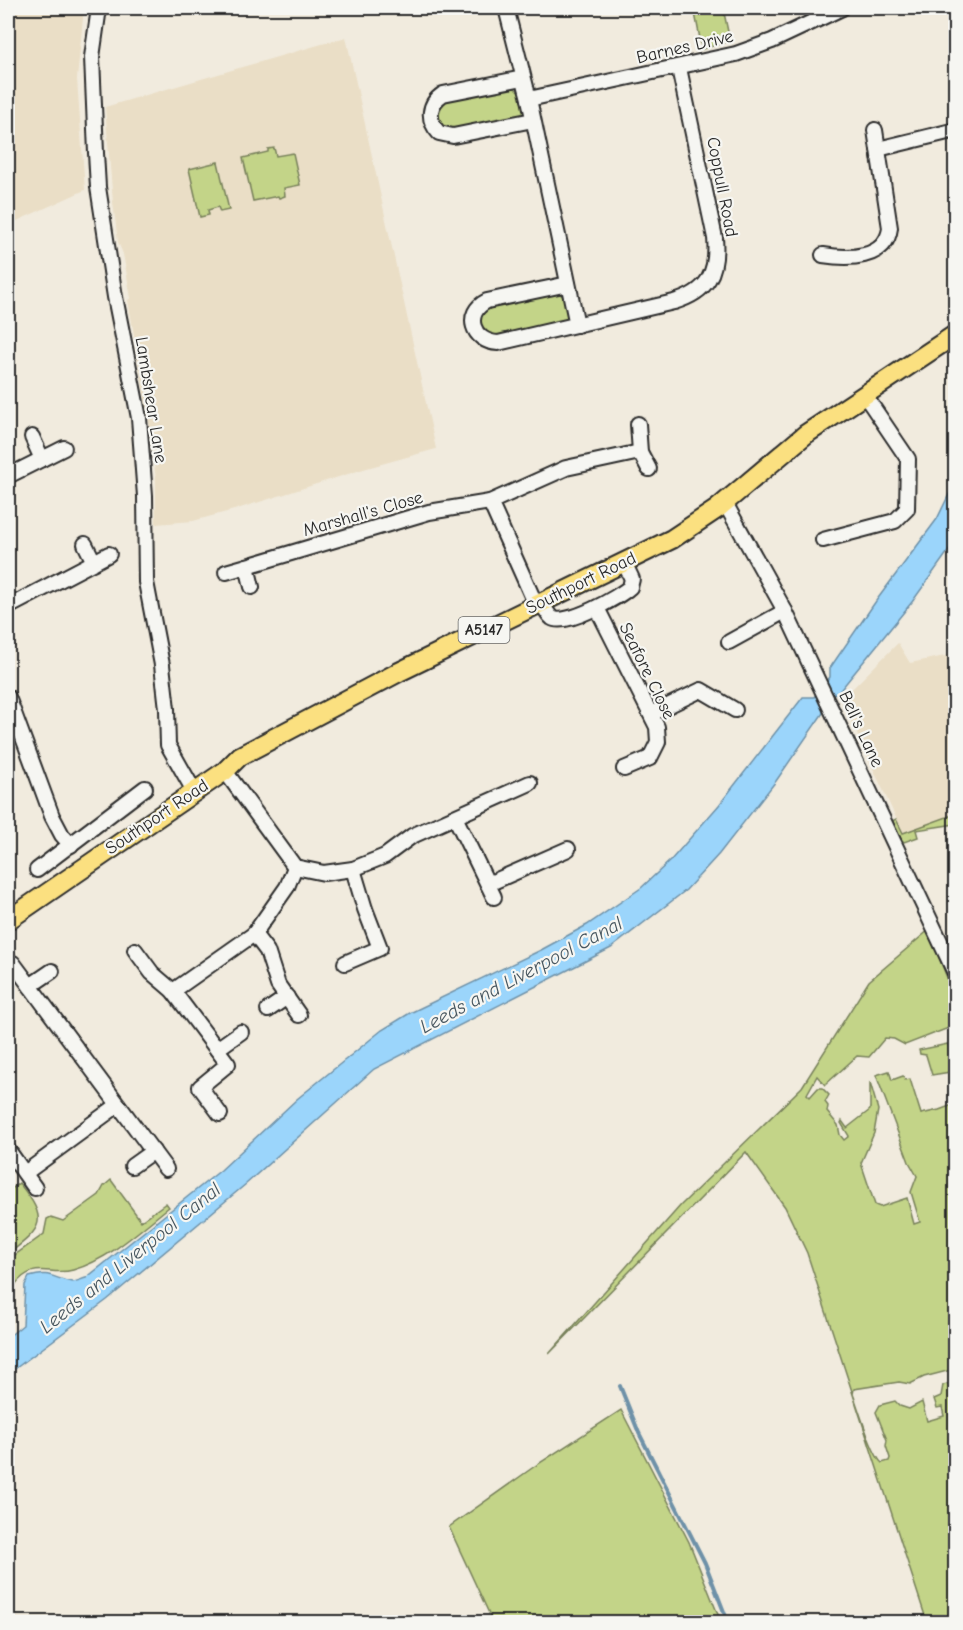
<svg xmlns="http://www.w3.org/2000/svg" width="963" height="1630" viewBox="0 0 963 1630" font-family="'Comic Neue',sans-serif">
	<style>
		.built { fill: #eadec6 }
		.green { fill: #c3d488; stroke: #77805a; stroke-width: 1.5 }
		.water { fill: #9bd5fb; stroke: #6e91a8; stroke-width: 1.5 }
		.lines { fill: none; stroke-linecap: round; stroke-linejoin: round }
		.stream { stroke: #6e91a8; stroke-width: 4 }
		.minor-casing { stroke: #2b2b2b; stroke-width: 18 }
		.major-casing { stroke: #2b2b2b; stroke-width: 22 }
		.minor { stroke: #f6f6f2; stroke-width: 14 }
		.major { stroke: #fbe080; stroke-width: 18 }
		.labels { text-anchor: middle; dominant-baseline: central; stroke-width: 4.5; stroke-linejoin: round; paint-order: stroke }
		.shield { fill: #f6f6f2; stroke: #686867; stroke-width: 1.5 }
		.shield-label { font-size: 16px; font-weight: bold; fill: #2b2b2b }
		.street-label { font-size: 18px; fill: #2b2b2b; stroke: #f6f6f2 }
		.water-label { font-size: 20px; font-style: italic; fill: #47565f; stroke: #f6f6f2 }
	</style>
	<rect width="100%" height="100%" fill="#f1ebde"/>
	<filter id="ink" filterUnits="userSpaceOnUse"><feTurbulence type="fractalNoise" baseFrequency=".0167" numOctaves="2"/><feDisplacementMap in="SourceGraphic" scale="12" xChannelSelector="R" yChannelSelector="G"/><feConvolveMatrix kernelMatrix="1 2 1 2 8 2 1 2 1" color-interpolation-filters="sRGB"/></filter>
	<g filter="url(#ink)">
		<g class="built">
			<polygon points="8,8 84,8 77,79 85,190 8,225"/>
			<polygon points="346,37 436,449 367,468 234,510 193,521 156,524 156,481 151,433 128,300 131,298 123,254 118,242 113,202 105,107"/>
			<polygon points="898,643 910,663 955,654 955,814 903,833 844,706 848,693"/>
		</g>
		<g class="green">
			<polygon points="694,8 723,8 730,41 702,49"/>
			<polygon points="513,87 520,92 524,112 522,116 451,132 439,126 436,110 446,101"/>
			<polygon points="274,148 276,156 293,153 300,185 284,188 285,196 279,198 278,196 253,201 243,158 268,152 268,149"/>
			<polygon points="218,162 229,210 220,212 218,207 208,210 209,215 200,217 189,169"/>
			<path d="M 559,293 C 567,298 570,315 564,322 L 499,337 C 487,335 479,330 481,317 L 488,308 Z"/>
			<polygon points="955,814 955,824 916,830 918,837 904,842 897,835 892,821 896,819 903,833"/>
			<path d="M 930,929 L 938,955 L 955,998 L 955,1045 L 951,1027 L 905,1045 L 894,1039 L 885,1038 L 869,1057 L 857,1056 L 825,1085 L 817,1076 L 807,1094 L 810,1097 L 818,1088 L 822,1088 L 829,1095 L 825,1102 L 828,1106 L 827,1112 L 838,1125 L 840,1135 L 844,1140 L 849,1136 L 841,1123 L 842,1121 L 847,1128 L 870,1110 L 870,1082 L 878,1110 L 874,1133 L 861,1163 L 875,1205 L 880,1207 L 907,1198 L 914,1224 L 920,1222 L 911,1192 L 917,1176 L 909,1162 L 876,1075 L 889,1071 L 892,1080 L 903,1076 L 905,1080 L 910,1079 L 921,1114 L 939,1110 L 955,1104 L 955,1369 L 924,1377 L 910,1384 L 899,1382 L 854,1389 L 853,1394 C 859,1409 872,1455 882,1463 L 889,1461 L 890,1458 L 886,1446 L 887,1440 L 876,1412 L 880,1405 L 895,1401 L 900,1406 L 909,1409 L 922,1402 L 927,1421 L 944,1416 L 942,1407 L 937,1408 L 934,1399 L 941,1396 L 943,1385 L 955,1382 L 955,1622 L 927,1622 L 807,1253 L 785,1207 L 746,1152 L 549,1354 L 681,1205 L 802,1087 L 869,981 Z"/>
			<polygon points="948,1044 951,1058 950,1072 932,1075 926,1055 920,1054 919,1050"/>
			<path d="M 111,1180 L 141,1221 L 166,1203 L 169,1207 C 140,1230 110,1259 73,1270 C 50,1277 34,1259 14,1286 L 8,1286 L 8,1260 L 44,1234 L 47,1219 L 51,1217 L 63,1221 L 99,1195 L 104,1186 Z"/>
			<path d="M 19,1183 C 49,1220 43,1228 8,1254 L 8,1192 Z"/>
			<polygon points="621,1410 689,1542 721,1622 493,1622 449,1527 535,1466"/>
		</g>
		<path class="water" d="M 955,482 L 955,542 L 912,602 L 838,693 L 829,694 L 824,700 L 823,713 L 776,781 L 719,854 L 686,890 L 611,948 L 374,1069 L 246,1184 L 107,1300 L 8,1374 L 8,1337 L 23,1325 L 25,1285 L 29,1277 C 51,1270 53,1279 72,1282 C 76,1282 82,1279 86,1278 L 221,1170 L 297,1099 L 382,1030 L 410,1013 L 541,950 L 587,925 L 641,888 L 671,860 L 719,805 L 803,697 L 814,697 L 830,677 L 830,668 L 876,601 L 937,519 Z"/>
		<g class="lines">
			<polyline class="stream" points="620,1386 639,1433 705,1563 728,1622"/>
			<g class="minor-casing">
				<g id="minor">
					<polyline points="99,8 92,57 96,153 98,187 115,297 139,418 145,496 146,582 162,665 167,709 168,745 194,791"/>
					<polyline points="506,8 529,99 577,325"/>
					<path d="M 523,78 L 443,94 C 428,104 427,120 439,133 L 453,136 L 533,120"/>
					<polyline points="529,99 736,54 772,41 842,8"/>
					<polyline points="878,149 956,130"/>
					<path d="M 823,255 C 847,259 886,260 890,228 L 875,130"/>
					<path d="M 568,284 L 487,301 C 463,313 472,342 498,343 L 674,302 C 708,292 718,273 715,238 L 679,68"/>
					<polyline points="638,424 640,452 649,469"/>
					<polyline points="32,437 42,459 64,448"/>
					<polyline points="8,476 42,459"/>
					<polyline points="490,502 536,605"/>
					<polyline points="725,503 785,611 956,975"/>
					<polyline points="823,540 895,521 907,509 908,459 864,394"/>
					<polyline points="85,544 94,562 109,554"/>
					<polyline points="247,566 429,512 490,502 566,468 640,452"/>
					<polyline points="226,572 247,566 252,587"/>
					<path d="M 541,602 C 544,607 548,615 552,618 C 566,627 619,597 630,587 L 632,579 L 624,562"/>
					<polyline points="8,607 94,562"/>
					<polyline points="597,608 657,727 658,742 650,758 624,769"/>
					<polyline points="729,642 785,611"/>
					<polyline points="8,697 52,816 62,835 71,845"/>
					<polyline points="651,714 701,690 735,710"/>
					<polyline points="225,771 295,867 324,873 353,869 385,856 412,836 530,783"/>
					<polyline points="455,817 494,897"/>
					<polyline points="37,870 145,788"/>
					<polyline points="488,884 568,849"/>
					<polyline points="254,934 267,951 278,985 299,1015"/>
					<polyline points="135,950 152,973 173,991 228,1064 200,1087 220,1114"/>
					<polyline points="13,963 166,1169"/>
					<polyline points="345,963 380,948 365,909 353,869"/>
					<polyline points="30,986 52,971"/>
					<polyline points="173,991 254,934 287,887 295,867"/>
					<polyline points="268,1010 287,997"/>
					<polyline points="217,1049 241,1032"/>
					<polyline points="8,1150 35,1188"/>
					<polyline points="132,1166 153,1151"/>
					<polyline points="25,1173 118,1105"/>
				</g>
			</g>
			<g class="major-casing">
				<polyline id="major" points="8,920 225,771 240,756 399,672 672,539 717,509 806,434 956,334"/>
			</g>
			<use href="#minor" class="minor"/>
			<use href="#major" class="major"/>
		</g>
	</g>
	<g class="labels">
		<rect class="shield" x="458.5" y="617" width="51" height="26" rx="4.5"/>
		<g class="shield-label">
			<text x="484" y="630">A5147</text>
		</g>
		<g class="street-label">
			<text transform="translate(685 47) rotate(-13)">Barnes Drive</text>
			<text transform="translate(722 187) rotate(79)">Coppull Road</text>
			<text transform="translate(151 400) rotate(81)">Lambshear Lane</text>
			<text transform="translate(363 514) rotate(-16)">Marshall's Close</text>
			<text transform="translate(581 583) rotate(-26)">Southport Road</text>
			<text transform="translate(647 671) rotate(64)">Seafore Close</text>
			<text transform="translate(861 729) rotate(65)">Bell's Lane</text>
			<text transform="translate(157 817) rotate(-34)">Southport Road</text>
		</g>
		<g class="water-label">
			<text transform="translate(521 975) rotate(-28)">Leeds and Liverpool Canal</text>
			<text transform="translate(130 1258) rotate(-39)">Leeds and Liverpool Canal</text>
		</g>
	</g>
	<rect width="963" height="1630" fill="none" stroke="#f6f6f2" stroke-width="30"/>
	<rect x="15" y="15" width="933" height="1600" fill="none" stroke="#2b2b2b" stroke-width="2" filter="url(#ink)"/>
</svg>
